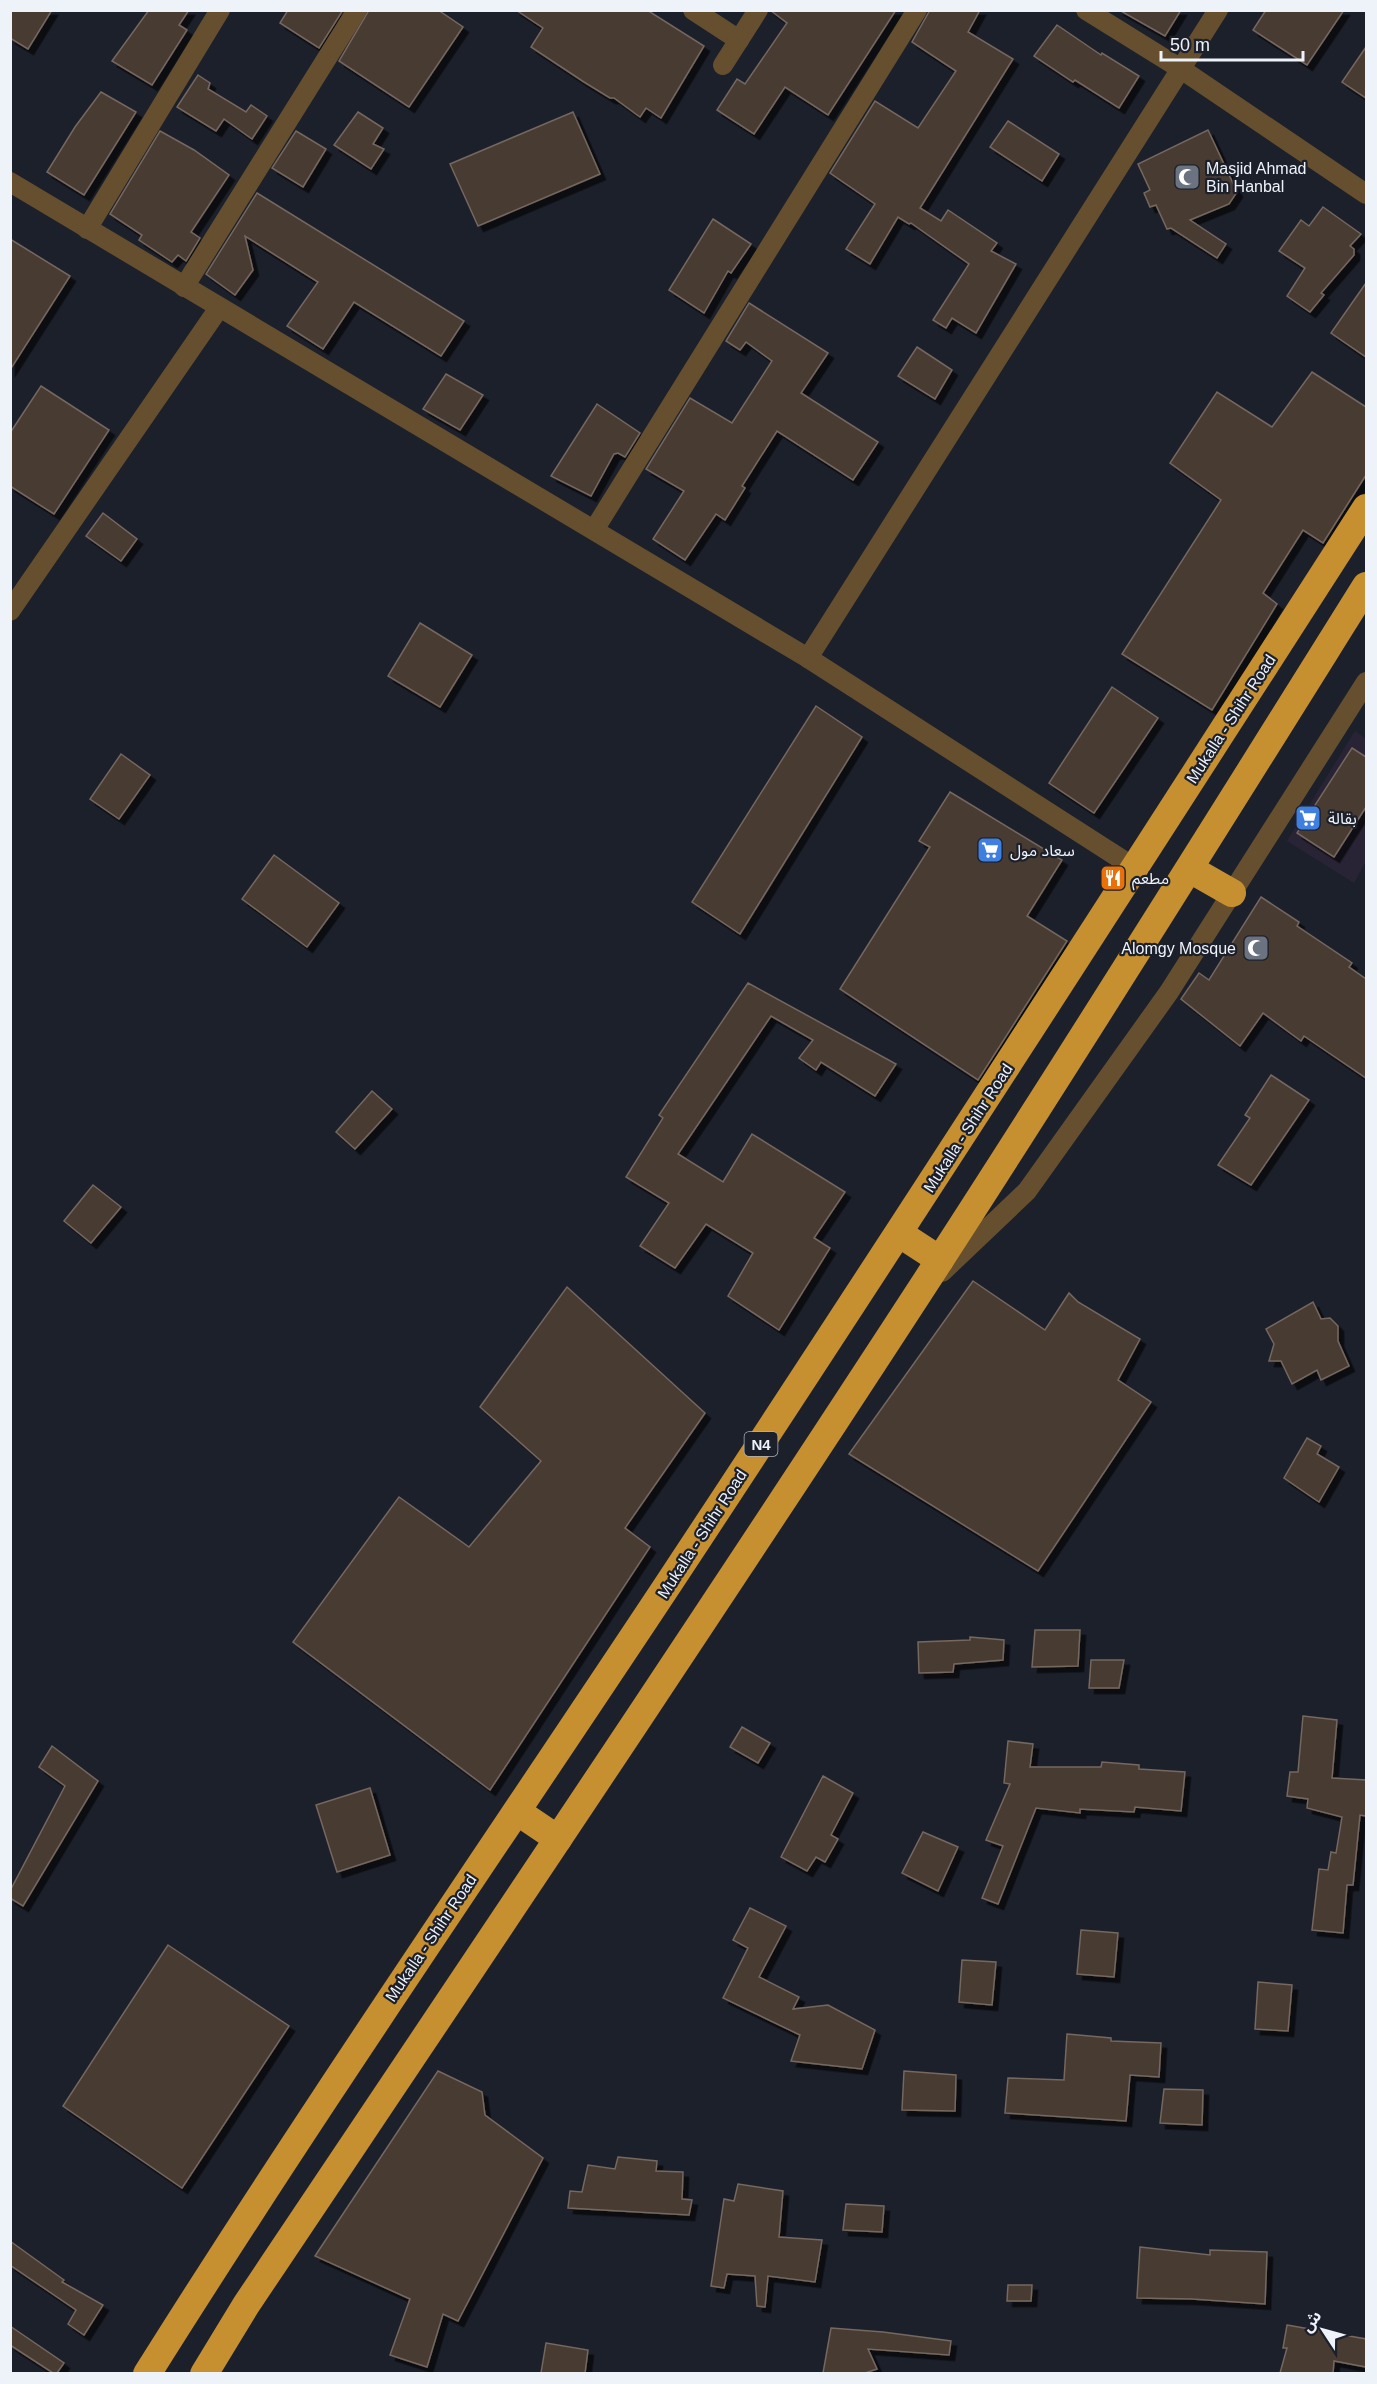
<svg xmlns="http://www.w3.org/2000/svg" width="1377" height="2384" viewBox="0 0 1377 2384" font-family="Helvetica,'Noto Sans Arabic',sans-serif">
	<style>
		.commercial { fill: #292435 }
		.building { fill: #473a33; stroke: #75675f; stroke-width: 1.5; filter: url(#shadow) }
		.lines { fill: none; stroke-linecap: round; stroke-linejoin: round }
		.minor { stroke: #654f2e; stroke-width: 20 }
		.highway { stroke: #c68f30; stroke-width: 28 }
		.labels { text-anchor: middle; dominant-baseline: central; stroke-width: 4.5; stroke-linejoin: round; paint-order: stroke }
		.shield { fill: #1c202b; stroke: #afb3bb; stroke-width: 1.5 }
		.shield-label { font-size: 15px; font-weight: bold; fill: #eef2f9 }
		.poi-label { font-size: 16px; fill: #eef2f9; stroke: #1c202b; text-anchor: start }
		.street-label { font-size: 16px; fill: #eef2f9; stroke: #1c202b }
	</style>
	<defs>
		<filter id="shadow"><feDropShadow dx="5.5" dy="5.5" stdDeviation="0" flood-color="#0009"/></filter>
	</defs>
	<rect width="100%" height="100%" fill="#1c202b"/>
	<polygon class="commercial" points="1355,731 1366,739 1366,861 1354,883 1287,841"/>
	<g class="building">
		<polygon points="10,10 52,10 28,49 10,38"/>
		<polygon points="149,10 189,10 179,25 187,30 152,85 112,61"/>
		<polygon points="288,10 343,10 319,48 280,23"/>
		<polygon points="369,10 438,10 463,27 409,107 339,61"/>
		<polygon points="516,10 647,10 704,46 661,118 646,108 640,117 614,98 610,98 584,82 531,47 543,28"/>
		<polygon points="770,10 896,10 828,115 785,87 754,134 717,110 737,79 745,84 787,23"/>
		<polygon points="930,10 980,10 968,32 1013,59 920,208 941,221 948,210 997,243 991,251 1016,264 976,333 952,318 946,328 933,320 969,264 911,223 909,224 898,217 870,264 846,249 875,204 830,173 875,101 918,128 956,71 912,42"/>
		<polygon points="1119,10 1181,10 1165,36"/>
		<polygon points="1266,10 1344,10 1307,65 1253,30"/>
		<polygon points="1057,25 1101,55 1102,53 1139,76 1119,108 1075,80 1073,82 1034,56"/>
		<polygon points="1366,47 1366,98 1342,82"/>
		<polygon points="198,75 210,83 208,89 246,112 251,105 267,116 252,139 224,119 216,131 177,107"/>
		<polygon points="101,92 136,112 84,195 47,172 75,127"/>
		<polygon points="358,112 383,128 373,144 384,149 371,169 334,145"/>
		<polygon points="573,112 600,174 478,226 450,164"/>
		<polygon points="1008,121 1059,154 1042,181 990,147"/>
		<polygon points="1208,130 1237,192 1229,204 1190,220 1226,244 1217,258 1171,228 1167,229 1156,205 1150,207 1144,193 1150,190 1138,164"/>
		<polygon points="160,131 194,150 229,175 191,232 200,238 186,261 178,255 172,262 139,240 142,235 110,214"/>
		<polygon points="296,131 326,149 303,187 272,168"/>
		<polygon points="257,193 464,321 441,356 354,302 323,349 287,326 318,282 245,236 253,270 235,295 206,274"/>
		<polygon points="1323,207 1361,234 1350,246 1354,249 1354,255 1321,293 1324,295 1310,312 1287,296 1305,268 1279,251 1301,220 1309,226"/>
		<polygon points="713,219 751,244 731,273 728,271 704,313 669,290"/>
		<polygon points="10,239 70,276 10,370"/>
		<polygon points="1366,283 1366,357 1331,333"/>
		<polygon points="749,303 828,353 801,393 878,442 853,480 777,431 742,486 745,488 725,520 716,514 685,560 653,539 684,491 646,469 690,398 732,423 772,361 746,342 740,350 726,341"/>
		<polygon points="917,347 952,370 935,399 898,376"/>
		<polygon points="1312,372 1366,407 1366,475 1323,543 1303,530 1263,593 1277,604 1212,710 1122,654 1221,500 1170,463 1217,392 1272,427"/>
		<polygon points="446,374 483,395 460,430 423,409"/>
		<polygon points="41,386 109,430 54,514 10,486 10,433"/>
		<polygon points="597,404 640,433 625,457 618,453 614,454 591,496 551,476"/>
		<polygon points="103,513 137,539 121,561 86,536"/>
		<polygon points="420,623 472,655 440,707 388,676"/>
		<polygon points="1112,687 1158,718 1094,813 1049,783"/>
		<polygon points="816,706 862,737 740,934 692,902"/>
		<polygon points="1352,748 1366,757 1366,807 1334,857 1297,833"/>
		<polygon points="121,754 150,775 119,819 90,799"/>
		<polygon points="950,792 1062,860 1027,916 1067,941 978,1080 840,989 930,847 919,841"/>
		<polygon points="274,855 339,903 307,947 242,899"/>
		<polygon points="1261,897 1299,922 1297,926 1352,963 1349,967 1366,979 1366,1078 1304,1036 1301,1041 1263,1013 1240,1046 1181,999 1199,973 1209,980"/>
		<polygon points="748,983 896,1064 875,1096 821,1062 816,1070 799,1058 813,1040 771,1016 678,1154 723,1182 752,1134 845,1192 814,1238 830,1248 779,1330 728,1296 753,1253 706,1224 675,1268 640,1246 669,1203 626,1177 663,1118 659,1115"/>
		<polygon points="1271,1075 1309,1100 1251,1185 1218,1165 1250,1118 1245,1115"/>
		<polygon points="372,1091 392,1109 355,1149 336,1132"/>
		<polygon points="93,1185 121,1207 91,1243 64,1221"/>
		<polygon points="973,1281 1045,1330 1069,1293 1078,1302 1140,1339 1118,1380 1151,1402 1038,1571 849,1454"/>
		<polygon points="567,1287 705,1413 625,1528 650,1547 490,1790 293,1642 399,1497 469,1547 541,1461 480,1407"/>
		<polygon points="1313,1302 1321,1319 1330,1318 1338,1326 1338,1341 1349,1366 1321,1380 1317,1370 1292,1384 1281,1361 1269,1361 1274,1344 1266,1329"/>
		<polygon points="1307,1438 1321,1446 1317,1454 1339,1467 1319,1502 1284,1478"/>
		<polygon points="1035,1630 1080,1630 1078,1666 1032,1667"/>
		<polygon points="970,1637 1004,1640 1003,1660 954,1664 953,1672 919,1673 918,1642 970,1640"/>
		<polygon points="1091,1660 1124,1660 1119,1688 1089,1688"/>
		<polygon points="1303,1716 1337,1720 1332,1778 1366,1780 1366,1816 1360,1815 1353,1885 1347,1885 1343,1933 1312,1930 1319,1869 1328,1870 1331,1852 1336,1853 1342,1817 1307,1808 1308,1799 1287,1796 1290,1772 1298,1772"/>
		<polygon points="742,1727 770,1743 758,1763 730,1747"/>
		<polygon points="1008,1741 1033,1744 1030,1767 1101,1767 1102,1762 1139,1765 1139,1769 1185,1772 1181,1811 1135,1807 1134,1812 1080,1809 1080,1813 1036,1808 998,1904 982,1898 1003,1846 986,1840 1010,1784 1004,1783"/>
		<polygon points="52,1746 98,1781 23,1906 10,1898 10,1891 65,1786 39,1767"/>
		<polygon points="823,1776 853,1793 831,1835 838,1839 825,1862 816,1857 807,1871 781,1857"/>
		<polygon points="370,1788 390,1855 337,1872 316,1805"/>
		<polygon points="923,1832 958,1847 938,1891 902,1873"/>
		<polygon points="750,1908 786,1926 759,1977 799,1997 793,2009 828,2005 875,2030 862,2069 791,2061 800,2035 723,1998 748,1948 733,1940"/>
		<polygon points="1081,1930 1118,1933 1114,1977 1077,1974"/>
		<polygon points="168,1945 289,2026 182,2188 63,2106"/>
		<polygon points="962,1960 996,1962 992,2005 959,2002"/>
		<polygon points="1258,1982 1292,1985 1288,2031 1255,2029"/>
		<polygon points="1067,2034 1111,2038 1111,2041 1161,2043 1159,2077 1130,2075 1126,2121 1005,2113 1008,2078 1064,2080"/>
		<polygon points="438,2071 482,2092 485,2115 543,2158 458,2321 443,2314 427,2367 390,2355 410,2299 315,2256"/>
		<polygon points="904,2071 956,2075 955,2111 902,2110"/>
		<polygon points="1164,2089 1203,2090 1202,2125 1160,2123"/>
		<polygon points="618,2157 657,2161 656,2171 683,2172 682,2199 692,2200 689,2215 568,2208 570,2191 582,2192 588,2165 615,2169"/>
		<polygon points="738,2184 783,2191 779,2237 822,2240 815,2282 768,2276 765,2307 757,2306 755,2276 727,2274 724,2288 711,2286 724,2199 734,2201"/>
		<polygon points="846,2204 884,2206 882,2232 843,2230"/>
		<polygon points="10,2241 64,2280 62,2282 103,2305 84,2335 68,2324 76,2310 10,2265"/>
		<polygon points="1140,2247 1210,2255 1210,2250 1267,2252 1265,2304 1192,2299 1137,2298"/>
		<polygon points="1008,2285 1032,2285 1031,2301 1007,2301"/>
		<polygon points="1287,2325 1366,2339 1366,2367 1334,2361 1333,2373 1280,2373 1287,2348 1283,2348"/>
		<polygon points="10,2326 64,2363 57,2373 53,2373 10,2345"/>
		<polygon points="831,2328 883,2332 951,2341 949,2355 868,2349 877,2369 865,2373 823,2373"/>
		<polygon points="546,2343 588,2350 585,2373 541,2373"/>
	</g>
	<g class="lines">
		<g class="minor">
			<polyline points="693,10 739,40"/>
			<polyline points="1086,10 1181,69 1366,194"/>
			<polyline points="723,65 758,10"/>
			<polyline points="10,182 808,658 1135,868"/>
			<polyline points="87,229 220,10"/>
			<polyline points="184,287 357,10"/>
			<polyline points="594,530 917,10"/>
			<polyline points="10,611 219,308"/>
			<polyline points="808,658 1218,10"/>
			<polyline points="942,1272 1027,1191 1169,992 1366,682"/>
		</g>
		<g class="highway">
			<polyline points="1190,869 1232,893"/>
			<polyline points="900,1234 940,1260"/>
			<polyline points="518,1812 558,1839"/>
			<path d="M 147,2374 C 314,2108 492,1850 665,1589 C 902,1230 1134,869 1366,508"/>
			<path d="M 204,2374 L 246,2305 C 477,1960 710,1614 936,1266 C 1082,1041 1224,813 1366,586"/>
		</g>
	</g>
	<defs>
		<g id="mosque-square" transform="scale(1.35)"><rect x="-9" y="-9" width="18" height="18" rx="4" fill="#6b7280" stroke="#1c202b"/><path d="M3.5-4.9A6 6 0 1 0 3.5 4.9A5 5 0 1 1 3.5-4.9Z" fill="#fff"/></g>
		<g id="supermarket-square" transform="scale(1.35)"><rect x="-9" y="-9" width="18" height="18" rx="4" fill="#3f7fe0" stroke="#1c202b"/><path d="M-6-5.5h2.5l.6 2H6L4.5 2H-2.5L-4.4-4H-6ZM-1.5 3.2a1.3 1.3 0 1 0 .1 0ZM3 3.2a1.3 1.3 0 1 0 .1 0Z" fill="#fff"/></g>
		<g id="restaurant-square" transform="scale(1.35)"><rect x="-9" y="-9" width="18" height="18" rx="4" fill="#e8710a" stroke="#1c202b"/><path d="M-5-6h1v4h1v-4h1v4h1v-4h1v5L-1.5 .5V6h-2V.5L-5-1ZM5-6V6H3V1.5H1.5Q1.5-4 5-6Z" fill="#fff"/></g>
	</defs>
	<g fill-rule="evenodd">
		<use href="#mosque-square" x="1187" y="177"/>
		<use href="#supermarket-square" x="1308" y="818"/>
		<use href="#supermarket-square" x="990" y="850"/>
		<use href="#restaurant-square" x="1113" y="878"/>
		<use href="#mosque-square" x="1256" y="948"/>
	</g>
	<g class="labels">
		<rect class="shield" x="744.5" y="1432" width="33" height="24" rx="4.5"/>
		<g class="shield-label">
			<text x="761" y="1444">N4</text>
		</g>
		<g class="poi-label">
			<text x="1206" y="168">Masjid Ahmad<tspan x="1206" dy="18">Bin Hanbal</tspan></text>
			<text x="1328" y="818">بقالة</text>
			<text x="1010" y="850">سعاد مول</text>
			<text x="1132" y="878">مطعم</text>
			<text x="1236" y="948" text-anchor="end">Alomgy Mosque</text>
		</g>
		<g class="street-label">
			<text transform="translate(1231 719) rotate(-57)">Mukalla - Shihr Road</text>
			<text transform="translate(968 1128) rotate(-57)">Mukalla - Shihr Road</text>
			<text transform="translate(702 1534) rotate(-57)">Mukalla - Shihr Road</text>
			<text transform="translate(431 1938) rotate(-56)">Mukalla - Shihr Road</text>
		</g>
	</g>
	<rect width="1377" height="2384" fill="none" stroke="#eef2f9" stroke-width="24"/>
	<g transform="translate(1323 2330) rotate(306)" stroke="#1c202b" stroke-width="4.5" paint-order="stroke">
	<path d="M0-4.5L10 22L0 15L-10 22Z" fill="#eef2f9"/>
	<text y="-9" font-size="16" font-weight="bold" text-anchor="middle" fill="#eef2f9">ش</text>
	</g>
	<path d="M1161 51v9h142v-9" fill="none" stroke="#eef2f9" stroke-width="3"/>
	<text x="1170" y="51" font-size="18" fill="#eef2f9" stroke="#1c202b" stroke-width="4.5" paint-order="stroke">50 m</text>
</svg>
